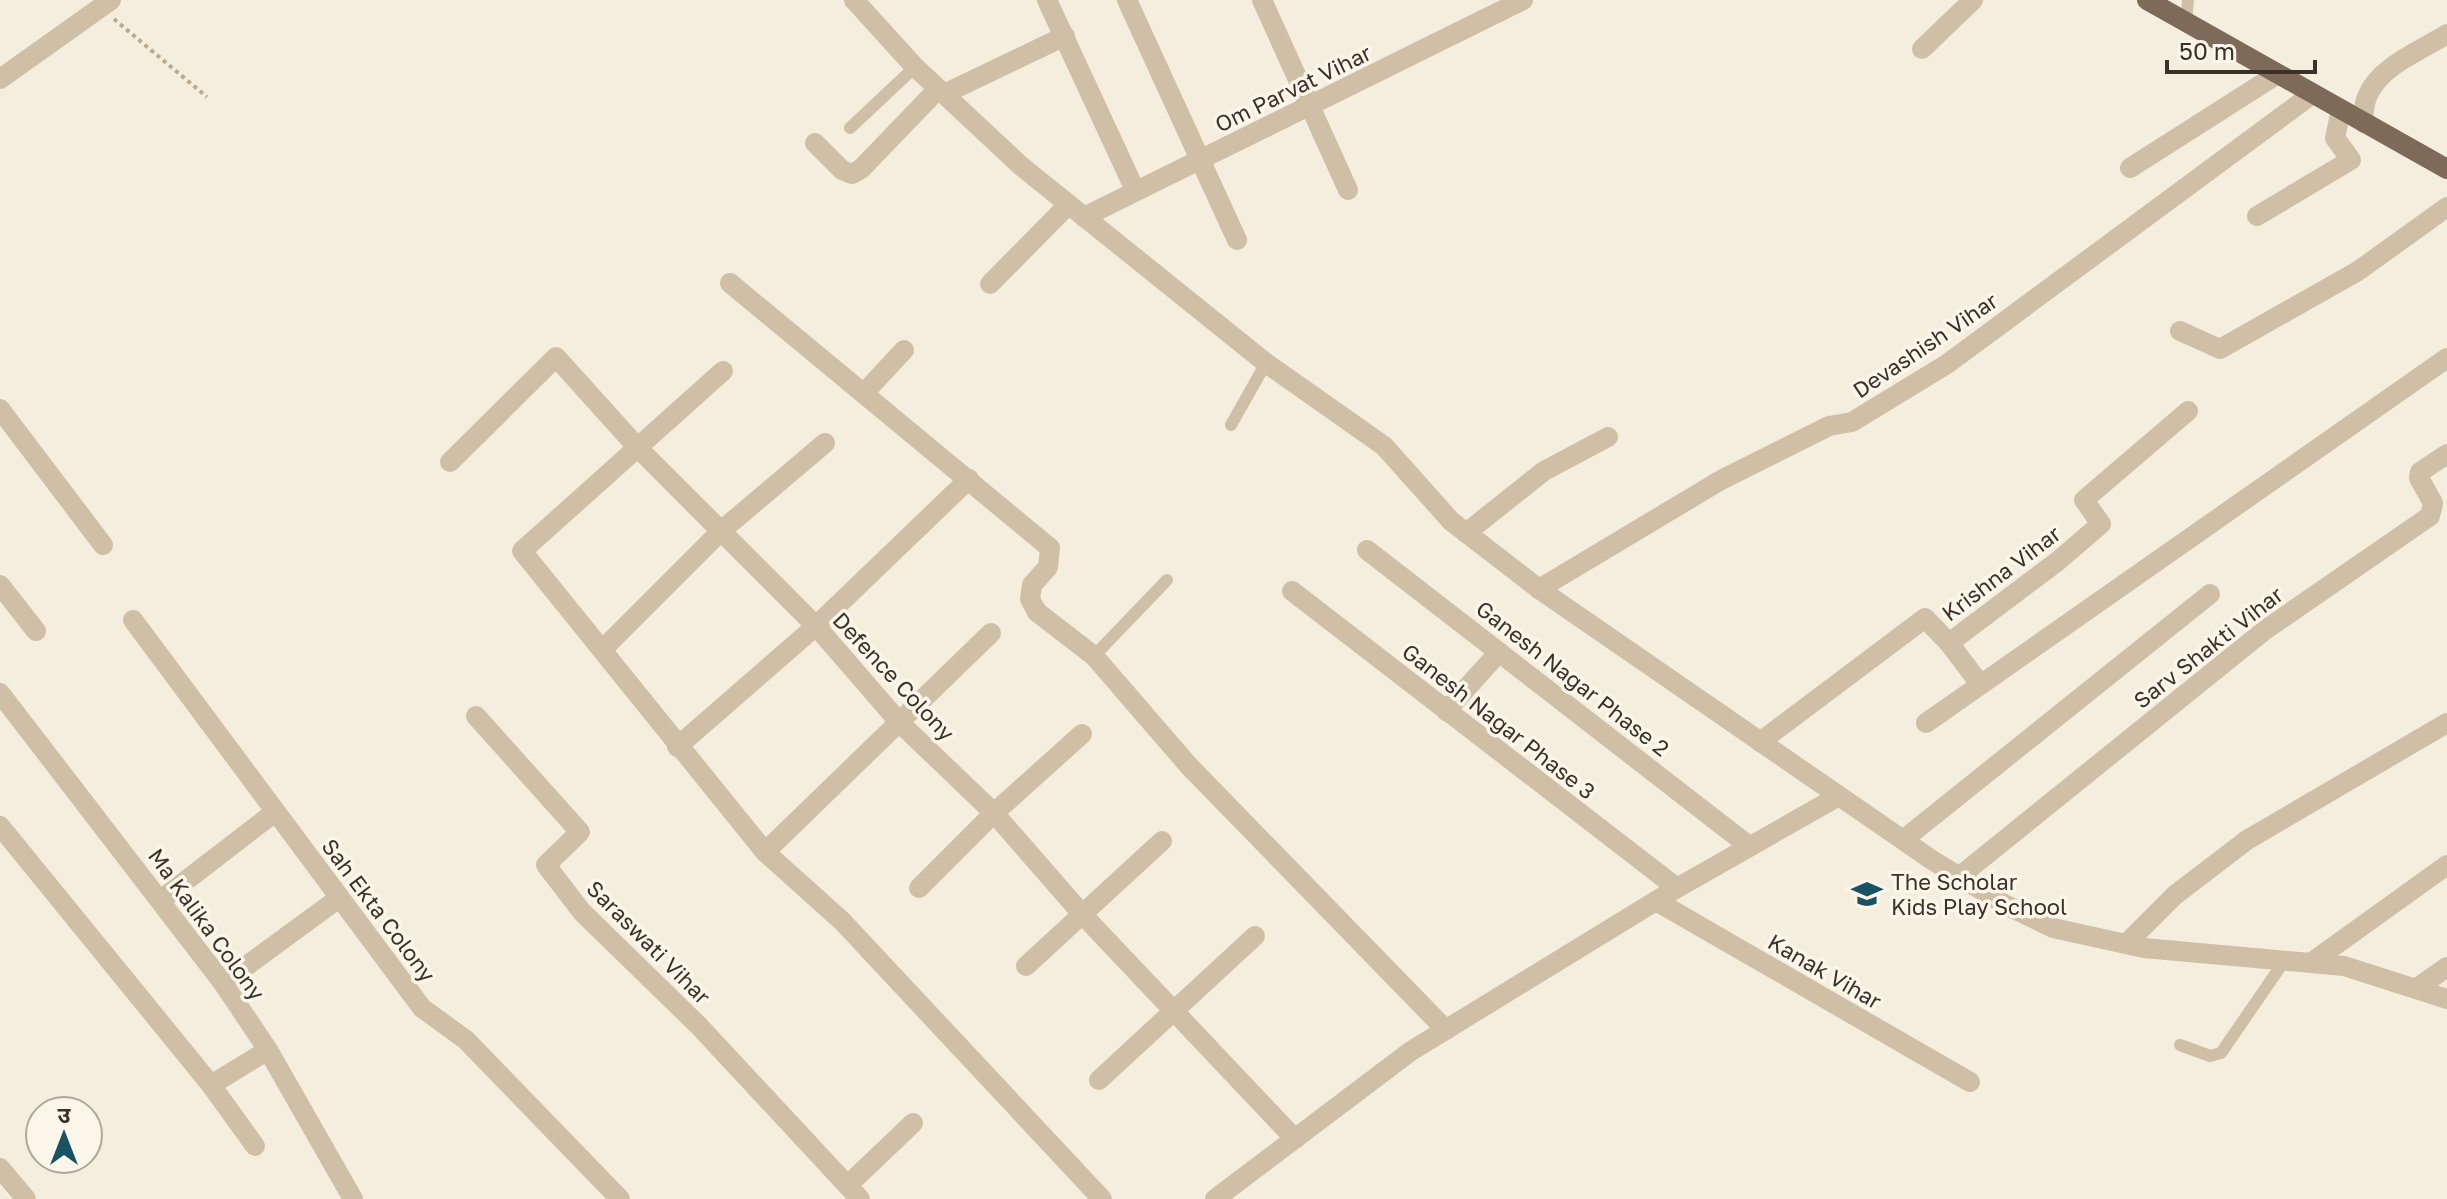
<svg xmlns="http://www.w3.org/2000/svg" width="2447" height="1199" viewBox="0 0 2447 1199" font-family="'Golos Text','Noto Sans Devanagari',sans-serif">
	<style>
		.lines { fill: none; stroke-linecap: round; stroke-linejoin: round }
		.path { stroke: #bba991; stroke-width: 4; stroke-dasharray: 4 4; stroke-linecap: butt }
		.service { stroke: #cfbfa7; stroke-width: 12 }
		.minor { stroke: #cfbfa7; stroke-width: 20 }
		.primary { stroke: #7e6a58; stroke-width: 20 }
		.labels { text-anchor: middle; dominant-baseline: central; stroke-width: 7; stroke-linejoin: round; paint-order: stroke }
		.street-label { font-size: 22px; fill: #3b3128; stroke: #fcf6ea }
		.poi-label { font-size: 22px; fill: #3b3128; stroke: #fcf6ea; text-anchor: start }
	</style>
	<rect width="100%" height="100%" fill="#f5eddd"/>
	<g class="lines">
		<polyline class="path" points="114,19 207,97"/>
		<g class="service">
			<polyline points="2186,23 2188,0"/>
			<polyline points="850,128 915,67"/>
			<polyline points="1231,425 1266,363"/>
			<polyline points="1094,656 1167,580"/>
			<polyline points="2180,1045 2210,1056 2221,1053 2285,960"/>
		</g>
		<g class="minor">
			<polyline points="854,0 915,67 1021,166 1266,363 1384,446 1451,521 1539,589 1932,860 2006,905 2053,928 2144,948 2344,966 2447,999"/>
			<polyline points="1047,0 1135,190"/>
			<polyline points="1127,0 1237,240"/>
			<polyline points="1262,0 1348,190"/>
			<polyline points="1922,49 1973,0"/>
			<polyline points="0,79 111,0"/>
			<polyline points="944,94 1065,36"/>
			<path d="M 2364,123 C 2358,74 2412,56 2447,34"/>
			<polyline points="815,143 842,170 852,174 861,169 938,89"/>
			<polyline points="2130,168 2276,75"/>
			<polyline points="2257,216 2351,160 2335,138 2341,110"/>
			<polyline points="1084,217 1523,0"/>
			<polyline points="730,283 1050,548 1048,567 1032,585 1030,599 1037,612 1094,656 1189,766 1446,1030"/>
			<polyline points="990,284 1068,205"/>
			<polyline points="2180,331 2220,349 2358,271 2447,207"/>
			<polyline points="723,371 522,551 765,852 842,921 1102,1199"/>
			<polyline points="865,392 904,350"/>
			<polyline points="0,409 103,545"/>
			<polyline points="450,462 556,357 638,448 816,626 900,723 994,813 1082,914 1295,1139"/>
			<polyline points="1466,533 1544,471 1608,437"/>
			<polyline points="1367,550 1749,846"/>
			<polyline points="0,585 36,631"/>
			<polyline points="1539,589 1721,480 1829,426 1852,422 1947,364 2311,95"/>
			<polyline points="1292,591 1677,888"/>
			<polyline points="133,620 422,1008 466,1040 620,1199"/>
			<polyline points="1949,643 1980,684"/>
			<polyline points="602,650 721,531 825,443"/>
			<polyline points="0,693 223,983 268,1050 353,1199"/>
			<polyline points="1446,711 1499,652"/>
			<polyline points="476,716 580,832 546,865 582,912 699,1026 860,1199"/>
			<polyline points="1926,723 2447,358"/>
			<polyline points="1760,742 1925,618 1949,643 2058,561 2101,524 2084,500 2188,411"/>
			<polyline points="677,747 816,626 969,479"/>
			<polyline points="0,826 211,1085 255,1146"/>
			<polyline points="1903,840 2210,594"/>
			<polyline points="765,852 991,633"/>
			<polyline points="1960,876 2265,630 2430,516 2433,503 2419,478 2420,472 2447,454"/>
			<polyline points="919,888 994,813 1082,734"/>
			<polyline points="162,899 275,812"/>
			<polyline points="1656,901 1970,1082"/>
			<polyline points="2126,944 2175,895 2247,840 2447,723"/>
			<polyline points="2312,962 2447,865"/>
			<polyline points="1026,966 1162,841"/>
			<polyline points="223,983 339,898"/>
			<polyline points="2417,988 2447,967"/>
			<polyline points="1099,1080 1255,936"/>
			<polyline points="211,1085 268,1050"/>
			<polyline points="0,1168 26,1199"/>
			<polyline points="848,1185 913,1123"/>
			<polyline points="1215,1199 1411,1051 1677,888 1837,797"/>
		</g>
		<polyline class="primary" points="2147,0 2447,169"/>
	</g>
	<defs>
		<g id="school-bare" transform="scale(2.4)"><path d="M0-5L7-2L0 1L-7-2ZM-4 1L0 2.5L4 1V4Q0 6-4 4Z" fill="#195262" stroke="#fcf6ea" stroke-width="2.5" paint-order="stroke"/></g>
	</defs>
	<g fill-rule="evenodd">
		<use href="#school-bare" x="1867" y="894"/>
	</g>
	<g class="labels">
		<g class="street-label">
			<text transform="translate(1293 88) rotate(-26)">Om Parvat Vihar</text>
			<text transform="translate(1925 345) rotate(-34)">Devashish Vihar</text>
			<text transform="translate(2001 573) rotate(-37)">Krishna Vihar</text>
			<text transform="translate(2208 647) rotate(-38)">Sarv Shakti Vihar</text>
			<text transform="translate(894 676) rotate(47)">Defence Colony</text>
			<text transform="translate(1573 678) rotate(38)">Ganesh Nagar Phase 2</text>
			<text transform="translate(1499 721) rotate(38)">Ganesh Nagar Phase 3</text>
			<text transform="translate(379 910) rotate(53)">Sah Ekta Colony</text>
			<text transform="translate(207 924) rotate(54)">Ma Kalika Colony</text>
			<text transform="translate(649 942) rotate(45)">Saraswati Vihar</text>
			<text transform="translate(1825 971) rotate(30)">Kanak Vihar</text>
		</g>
		<g class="poi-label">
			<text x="1891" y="881">The Scholar<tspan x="1891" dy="25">Kids Play School</tspan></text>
		</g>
	</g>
	<g transform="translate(64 1135)"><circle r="38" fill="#fcf6ea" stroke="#afa79c" stroke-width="2"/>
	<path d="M0-6L14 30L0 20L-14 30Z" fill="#195262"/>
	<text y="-12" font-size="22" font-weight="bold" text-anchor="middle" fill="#3b3128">उ</text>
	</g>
	<path d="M2167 60v12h148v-12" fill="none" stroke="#3b3128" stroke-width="4"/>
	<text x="2179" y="60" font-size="24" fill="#3b3128" stroke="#fcf6ea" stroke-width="6" paint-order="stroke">50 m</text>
</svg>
